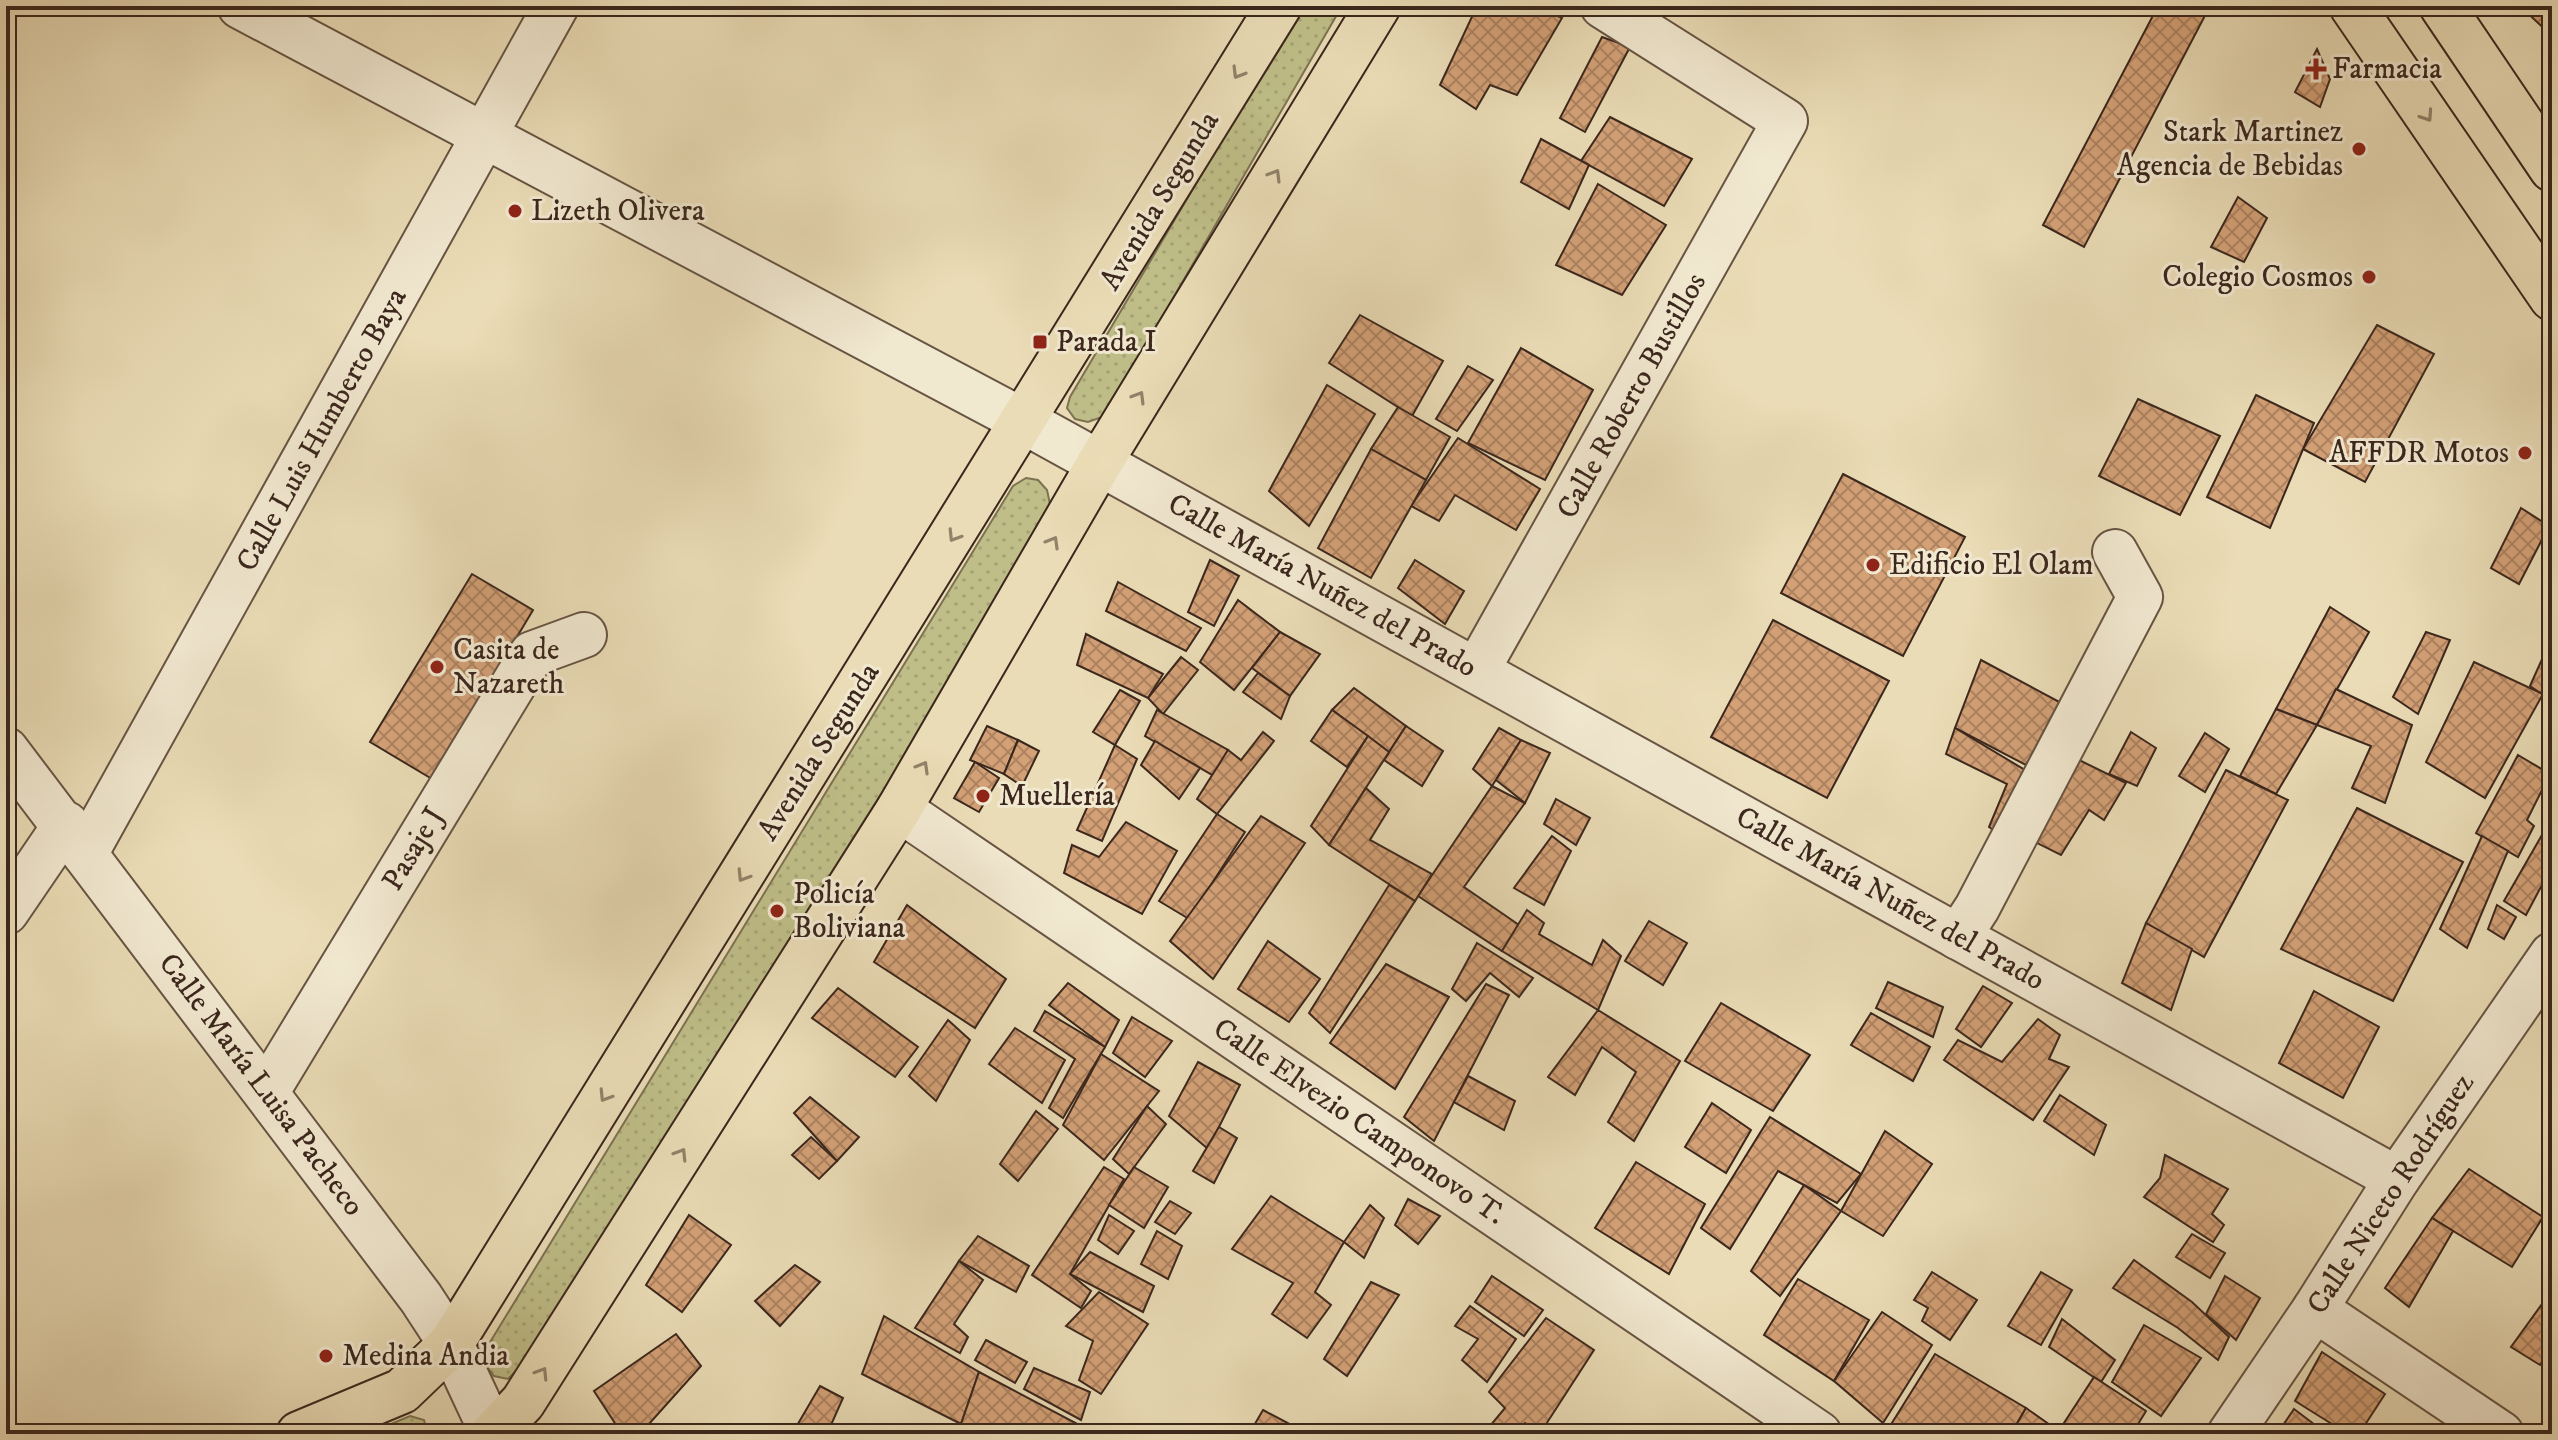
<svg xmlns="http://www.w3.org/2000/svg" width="2558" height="1440" viewBox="0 0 2558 1440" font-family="'IM FELL DW Pica',serif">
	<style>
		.green { fill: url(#green-dots); stroke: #7d7252; stroke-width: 2 }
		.building { fill: url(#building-cross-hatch); stroke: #3b271d; stroke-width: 2 }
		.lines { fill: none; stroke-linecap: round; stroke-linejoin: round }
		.minor-casing { stroke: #675443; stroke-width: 48 }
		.major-casing { stroke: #3b271d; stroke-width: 48 }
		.minor { stroke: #f1e8d0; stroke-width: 44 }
		.major { stroke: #eadcb6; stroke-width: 44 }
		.oneway { stroke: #92826a }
		.poi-dot { fill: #8f2418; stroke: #f1e8d0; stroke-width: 3 }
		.labels { text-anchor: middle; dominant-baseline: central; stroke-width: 6; stroke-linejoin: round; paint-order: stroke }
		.poi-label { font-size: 30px; fill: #3b271d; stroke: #f1e8d0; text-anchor: start }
		.street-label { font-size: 30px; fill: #3b271d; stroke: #f1e8d0 }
	</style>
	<defs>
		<pattern id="green-dots" width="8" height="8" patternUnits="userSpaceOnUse" patternTransform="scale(2)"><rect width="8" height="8" fill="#bfbe88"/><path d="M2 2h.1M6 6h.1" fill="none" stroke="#a5a375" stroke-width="1.8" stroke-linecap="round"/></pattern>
		<pattern id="building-cross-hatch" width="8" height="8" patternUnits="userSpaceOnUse" patternTransform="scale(2)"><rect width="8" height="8" fill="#d4a177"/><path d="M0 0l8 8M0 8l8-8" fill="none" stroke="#ad8361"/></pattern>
	</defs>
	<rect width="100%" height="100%" fill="#eadcb6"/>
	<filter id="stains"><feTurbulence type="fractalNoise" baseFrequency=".0025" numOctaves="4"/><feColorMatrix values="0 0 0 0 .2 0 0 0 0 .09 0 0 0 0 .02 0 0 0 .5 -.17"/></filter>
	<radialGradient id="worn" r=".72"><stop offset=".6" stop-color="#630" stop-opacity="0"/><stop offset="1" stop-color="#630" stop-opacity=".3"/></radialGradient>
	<g class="green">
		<polygon points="1301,6 1342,6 1105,416 1088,422 1075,419 1067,408 1070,397"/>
		<polygon points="1026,478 1038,480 1047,490 1050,504 886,786 520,1367 508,1379 494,1376 484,1363 484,1352 1013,486"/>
		<polygon points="410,1416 424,1420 428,1434 367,1434"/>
	</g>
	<g class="building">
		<polygon points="1477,6 1490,6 1506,14 1511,6 1540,6 1562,18 1517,95 1490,85 1476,109 1440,85"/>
		<polygon points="2158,6 2210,6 2084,247 2043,225"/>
		<polygon points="2520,6 2552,6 2552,36"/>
		<polygon points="1602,37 1630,47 1585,132 1560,118"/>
		<polygon points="2317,49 2330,79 2320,107 2295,92"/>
		<polygon points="1610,117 1692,159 1664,206 1581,161"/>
		<polygon points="1541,139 1589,165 1569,209 1521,182"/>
		<polygon points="1598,184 1666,225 1622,295 1556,265"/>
		<polygon points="2238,197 2267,218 2244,262 2211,247"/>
		<polygon points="1360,315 1443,361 1412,416 1329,363"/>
		<polygon points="2377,325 2434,354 2365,482 2303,449"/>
		<polygon points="1521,348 1593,390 1545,480 1468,443"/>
		<polygon points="1468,366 1493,380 1457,431 1436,419"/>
		<polygon points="1327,385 1375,414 1309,526 1269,491"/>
		<polygon points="2256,395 2314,423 2270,528 2207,497"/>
		<polygon points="2138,399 2220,436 2180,515 2099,476"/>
		<polygon points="1398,407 1450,437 1426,480 1371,449"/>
		<polygon points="1458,438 1540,489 1516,530 1455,495 1439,521 1411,506"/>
		<polygon points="1371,449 1426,480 1371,578 1318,548"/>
		<polygon points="1843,474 1965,537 1903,656 1781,593"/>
		<polygon points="2521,508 2549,526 2519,584 2491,568"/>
		<polygon points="1210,560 1239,576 1214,626 1188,612"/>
		<polygon points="1415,560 1464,591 1445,624 1398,588"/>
		<polygon points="472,574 533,610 432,779 370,742"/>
		<polygon points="1118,582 1201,628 1186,651 1106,611"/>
		<polygon points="1238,600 1280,632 1234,690 1200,662"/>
		<polygon points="2330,607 2369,632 2317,725 2276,709"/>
		<polygon points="1773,620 1889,681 1827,798 1711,737"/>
		<polygon points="1280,632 1320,654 1290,696 1252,668"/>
		<polygon points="2426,632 2450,640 2418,714 2393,697"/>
		<polygon points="1086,634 1163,674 1148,698 1077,665"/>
		<polygon points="2552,637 2552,701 2530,686"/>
		<polygon points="1181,657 1198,670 1163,714 1148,698"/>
		<polygon points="1981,660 2063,704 2026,765 1955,728"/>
		<polygon points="2474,662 2543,694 2485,798 2426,762"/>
		<polygon points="1258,673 1290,696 1281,719 1243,692"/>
		<polygon points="1354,688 1406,726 1389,752 1332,710"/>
		<polygon points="2336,689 2412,725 2385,803 2352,788 2371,746 2317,725"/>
		<polygon points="1120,690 1140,701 1115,745 1093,732"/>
		<polygon points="2276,709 2317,725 2276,794 2240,776"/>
		<polygon points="1157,710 1228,750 1214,776 1145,736"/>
		<polygon points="1332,710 1368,736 1347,767 1311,741"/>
		<polygon points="987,726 1018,740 1004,774 970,760"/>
		<polygon points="1406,726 1443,751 1422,786 1384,760"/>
		<polygon points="1499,728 1521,740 1492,786 1473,769"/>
		<polygon points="1955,728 2040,779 2006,839 1989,827 2007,784 1946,754"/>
		<polygon points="1263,732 1274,741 1217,814 1197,799 1228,750 1241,760"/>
		<polygon points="2131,732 2156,748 2137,786 2109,774"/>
		<polygon points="2205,733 2229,749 2205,792 2179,776"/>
		<polygon points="1368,736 1389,752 1329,845 1311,826"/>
		<polygon points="1018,740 1039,751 1022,786 1004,774"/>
		<polygon points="1521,740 1550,753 1525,803 1496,780"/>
		<polygon points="1155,741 1200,768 1179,799 1141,765"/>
		<polygon points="1115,745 1137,759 1102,841 1077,830"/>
		<polygon points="2518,755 2550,774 2527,820 2534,826 2518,857 2476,833"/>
		<polygon points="2077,759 2126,783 2104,820 2089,810 2061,855 2031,840"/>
		<polygon points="975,762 999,778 979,812 954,798"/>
		<polygon points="2226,770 2288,800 2204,957 2146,923"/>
		<polygon points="1492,786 1525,803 1464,887 1519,925 1502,951 1418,896"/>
		<polygon points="1366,788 1389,809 1370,840 1432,874 1415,901 1329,845"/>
		<polygon points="1556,799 1590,818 1576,845 1544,824"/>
		<polygon points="2357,808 2463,862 2393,1001 2281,949"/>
		<polygon points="2552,810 2552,841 2542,835"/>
		<polygon points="1217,814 1245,832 1189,919 1159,901"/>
		<polygon points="1261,816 1305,843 1213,979 1170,941"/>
		<polygon points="1126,822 1177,851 1142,914 1064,873 1072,845 1099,857"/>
		<polygon points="2542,835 2552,841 2552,866 2526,915 2504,901"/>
		<polygon points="1552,836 1571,851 1544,905 1514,888"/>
		<polygon points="2482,836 2508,851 2467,948 2440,929"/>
		<polygon points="1389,885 1415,901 1330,1033 1309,1013"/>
		<polygon points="907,905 1006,979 975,1028 874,962"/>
		<polygon points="2497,905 2516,917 2504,939 2488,929"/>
		<polygon points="1527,910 1544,923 1539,934 1592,965 1603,940 1621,956 1598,1010 1502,951"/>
		<polygon points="1649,921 1687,943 1663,985 1625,961"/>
		<polygon points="2146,923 2192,949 2171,1010 2122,983"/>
		<polygon points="1268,941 1320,979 1289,1022 1238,989"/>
		<polygon points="1477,943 1533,978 1519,997 1490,973 1466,1001 1452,989"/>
		<polygon points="1386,964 1449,997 1395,1089 1330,1043"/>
		<polygon points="1888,982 1943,1007 1933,1037 1876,1008"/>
		<polygon points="1068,983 1119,1020 1105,1047 1049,1005"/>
		<polygon points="1486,984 1509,995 1434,1141 1404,1117"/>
		<polygon points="1983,986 2012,1003 1981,1047 1956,1029"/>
		<polygon points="838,988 918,1047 895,1077 812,1018"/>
		<polygon points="2314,991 2379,1027 2343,1098 2279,1063"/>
		<polygon points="1721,1003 1810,1055 1773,1111 1685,1061"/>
		<polygon points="1598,1010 1680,1061 1634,1141 1608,1122 1636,1072 1602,1047 1575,1095 1548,1077"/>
		<polygon points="1045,1011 1105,1047 1063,1118 1049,1108 1075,1059 1034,1031"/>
		<polygon points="1871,1013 1930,1047 1913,1081 1851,1045"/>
		<polygon points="1132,1017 1172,1041 1145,1077 1113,1053"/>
		<polygon points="2038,1019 2060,1035 2049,1059 2069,1067 2033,1120 1944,1060 1958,1040 2002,1062"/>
		<polygon points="948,1020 970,1040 936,1101 909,1076"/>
		<polygon points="1015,1028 1065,1060 1042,1103 989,1064"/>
		<polygon points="1101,1054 1159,1091 1104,1160 1063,1125"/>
		<polygon points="1198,1062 1240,1085 1208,1149 1169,1116"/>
		<polygon points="1468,1076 1515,1101 1504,1130 1454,1102"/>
		<polygon points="2060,1095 2106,1125 2094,1155 2044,1121"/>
		<polygon points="810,1097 859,1137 837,1161 794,1113"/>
		<polygon points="1712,1103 1751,1130 1726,1173 1685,1147"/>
		<polygon points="1147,1106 1166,1124 1129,1174 1113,1159"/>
		<polygon points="1036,1111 1058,1129 1018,1181 1000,1164"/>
		<polygon points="1770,1117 1861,1174 1837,1203 1778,1171 1730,1249 1701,1228"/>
		<polygon points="1219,1127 1237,1138 1214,1183 1193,1171"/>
		<polygon points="1885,1131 1932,1164 1883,1236 1841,1211"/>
		<polygon points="811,1137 837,1161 819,1179 792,1155"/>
		<polygon points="2165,1155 2228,1189 2212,1214 2224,1225 2213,1242 2144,1197 2160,1178"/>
		<polygon points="1636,1162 1705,1204 1669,1274 1595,1228"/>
		<polygon points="1104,1167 1124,1179 1070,1274 1091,1291 1081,1308 1032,1275"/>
		<polygon points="1134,1167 1168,1187 1144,1228 1109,1205"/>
		<polygon points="2469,1169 2543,1217 2512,1267 2432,1218"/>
		<polygon points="1804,1185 1841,1211 1780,1296 1751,1271"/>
		<polygon points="1271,1196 1344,1242 1315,1292 1331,1305 1307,1338 1272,1314 1293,1283 1232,1249"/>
		<polygon points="1408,1199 1440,1216 1418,1244 1395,1225"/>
		<polygon points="1170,1201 1191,1213 1175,1234 1155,1222"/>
		<polygon points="1370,1205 1384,1218 1364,1258 1344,1242"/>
		<polygon points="689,1215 731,1245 682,1312 646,1285"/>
		<polygon points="1109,1215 1134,1231 1118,1254 1098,1240"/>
		<polygon points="2432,1218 2453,1231 2409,1307 2385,1288"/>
		<polygon points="1157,1231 1182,1246 1168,1279 1141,1264"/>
		<polygon points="2192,1234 2225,1253 2210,1278 2176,1257"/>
		<polygon points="978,1236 1029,1266 1016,1292 959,1261"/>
		<polygon points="1090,1252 1154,1286 1143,1312 1070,1274"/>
		<polygon points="2134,1260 2192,1302 2229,1337 2218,1360 2178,1328 2113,1288"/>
		<polygon points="959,1261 983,1280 954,1324 968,1337 960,1353 915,1328"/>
		<polygon points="795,1265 820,1282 780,1326 755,1301"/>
		<polygon points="1932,1272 1977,1300 1950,1340 1922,1321 1928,1308 1914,1300"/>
		<polygon points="2041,1272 2072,1290 2041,1345 2008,1326"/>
		<polygon points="1492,1276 1543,1310 1524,1336 1475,1302"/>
		<polygon points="2225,1276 2260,1298 2236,1340 2206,1314"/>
		<polygon points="1798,1279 1869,1320 1834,1381 1764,1335"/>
		<polygon points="1371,1282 1399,1295 1347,1376 1324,1359"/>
		<polygon points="1099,1292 1148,1324 1101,1394 1079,1380 1093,1341 1066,1326"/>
		<polygon points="2550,1293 2552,1347 2540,1365 2511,1347"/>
		<polygon points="1470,1306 1516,1339 1487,1382 1462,1360 1478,1339 1455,1326"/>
		<polygon points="1882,1312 1932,1345 1883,1423 1834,1381"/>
		<polygon points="884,1316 979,1372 961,1424 862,1374"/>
		<polygon points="1546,1318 1594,1350 1541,1432 1525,1423 1517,1434 1505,1434 1490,1426 1505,1408 1489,1392"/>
		<polygon points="2062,1319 2115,1360 2101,1382 2049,1347"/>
		<polygon points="2144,1325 2201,1358 2161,1416 2112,1382"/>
		<polygon points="676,1334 701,1366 640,1434 622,1434 594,1391"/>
		<polygon points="986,1340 1027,1362 1015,1383 975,1360"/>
		<polygon points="2322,1352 2385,1394 2359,1434 2348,1434 2295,1401"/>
		<polygon points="1935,1354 2026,1408 2011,1434 1901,1434 1890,1426"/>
		<polygon points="1034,1368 1090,1392 1081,1420 1024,1389"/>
		<polygon points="979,1372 1087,1429 1086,1434 982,1434 961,1424"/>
		<polygon points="2094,1377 2146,1411 2132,1434 2074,1434 2062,1426"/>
		<polygon points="820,1386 843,1398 827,1434 792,1434"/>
		<polygon points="2026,1408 2063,1434 2012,1432"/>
		<polygon points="2294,1409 2327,1434 2277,1434"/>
		<polygon points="1263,1410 1297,1428 1294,1434 1249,1434"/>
	</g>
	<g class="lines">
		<g class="minor-casing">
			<g id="minor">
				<polyline points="240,6 1025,422 2397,1179"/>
				<polyline points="1477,670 1785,121 1603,6"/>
				<polyline points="6,750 421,1298 451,1344 493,1434"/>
				<polyline points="899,809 1819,1434"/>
				<polyline points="85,854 556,6"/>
				<polyline points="6,912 66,824"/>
				<polyline points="1958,937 1977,908 2140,597 2115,552"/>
				<polyline points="267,1091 532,654 584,635"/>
				<polyline points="2315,1309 2501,1434"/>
				<polyline points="2230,1434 2315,1309 2397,1179 2552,955"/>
			</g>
		</g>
		<g class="major-casing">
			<g id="major">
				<polyline points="2352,6 2552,298"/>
				<polyline points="2442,6 2552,169"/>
				<polyline points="299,1434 402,1391 451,1344 1279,6"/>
				<polyline points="493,1434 523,1402 899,809 1099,464 1378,6"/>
			</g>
		</g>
		<use href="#minor" class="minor"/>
		<use href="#major" class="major"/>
	</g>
	<defs><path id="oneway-chevron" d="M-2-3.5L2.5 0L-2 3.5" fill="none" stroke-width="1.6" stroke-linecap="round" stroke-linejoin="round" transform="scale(2)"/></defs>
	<g class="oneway">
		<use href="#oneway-chevron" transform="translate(1238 73) rotate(121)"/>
		<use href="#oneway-chevron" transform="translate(2427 116) rotate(56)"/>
		<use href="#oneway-chevron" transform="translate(1275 175) rotate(-59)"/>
		<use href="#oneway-chevron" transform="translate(1139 397) rotate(-59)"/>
		<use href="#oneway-chevron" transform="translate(954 536) rotate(122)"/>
		<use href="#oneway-chevron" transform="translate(1053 542) rotate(-60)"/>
		<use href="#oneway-chevron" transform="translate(923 767) rotate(-60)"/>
		<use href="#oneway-chevron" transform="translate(743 876) rotate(122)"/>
		<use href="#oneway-chevron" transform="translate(605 1096) rotate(122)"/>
		<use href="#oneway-chevron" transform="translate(681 1154) rotate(-58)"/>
		<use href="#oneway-chevron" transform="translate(542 1373) rotate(-58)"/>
	</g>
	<g class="poi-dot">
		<path d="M2312 57h8v8h8v8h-8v8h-8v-8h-8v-8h8z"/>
		<circle cx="2359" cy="149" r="8"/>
		<circle cx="515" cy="211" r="8"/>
		<circle cx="2369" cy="277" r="8"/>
		<rect x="1032" y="334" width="16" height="16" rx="4"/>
		<circle cx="2525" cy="453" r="8"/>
		<circle cx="1873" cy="565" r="8"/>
		<circle cx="437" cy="667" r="8"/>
		<circle cx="983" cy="796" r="8"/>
		<circle cx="777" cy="911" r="8"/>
		<circle cx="326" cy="1356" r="8"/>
	</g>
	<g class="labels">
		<g class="poi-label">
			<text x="2332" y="69">Farmacia</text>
			<text x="2343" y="132" text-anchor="end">Stark Martinez<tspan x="2343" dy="34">Agencia de Bebidas</tspan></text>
			<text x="531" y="211">Lizeth Olivera</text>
			<text x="2353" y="277" text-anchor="end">Colegio Cosmos</text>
			<text x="1056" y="342">Parada I</text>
			<text x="2509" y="453" text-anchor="end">AFFDR Motos</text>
			<text x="1889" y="565">Edificio El Olam</text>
			<text x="453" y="650">Casita de<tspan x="453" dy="34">Nazareth</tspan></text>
			<text x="999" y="796">Muellería</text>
			<text x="793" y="894">Policía<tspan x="793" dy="34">Boliviana</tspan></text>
			<text x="342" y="1356">Medina Andia</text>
		</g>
		<g class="street-label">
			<text transform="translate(1160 201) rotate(-59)">Avenida Segunda</text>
			<text transform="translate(1632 396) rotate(-61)">Calle Roberto Bustillos</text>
			<text transform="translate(322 430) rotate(-61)">Calle Luis Humberto Baya</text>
			<text transform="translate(1322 586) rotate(29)">Calle María Nuñez del Prado</text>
			<text transform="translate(819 752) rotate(-58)">Avenida Segunda</text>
			<text transform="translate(414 849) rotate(-59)">Pasaje J</text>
			<text transform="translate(1890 899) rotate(29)">Calle María Nuñez del Prado</text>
			<text transform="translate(261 1085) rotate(53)">Calle María Luisa Pacheco</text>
			<text transform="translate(1359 1122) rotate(34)">Calle Elvezio Camponovo T.</text>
			<text transform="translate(2391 1194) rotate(-57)">Calle Niceto Rodríguez</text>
		</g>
	</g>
	<rect width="2558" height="1440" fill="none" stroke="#eadcb6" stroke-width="32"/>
	<rect x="8" y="8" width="2542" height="1424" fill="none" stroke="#3b271d" stroke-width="4"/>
	<rect x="16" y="16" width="2526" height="1408" fill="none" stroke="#3b271d" stroke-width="2"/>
	<rect width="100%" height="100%" filter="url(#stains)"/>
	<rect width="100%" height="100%" fill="url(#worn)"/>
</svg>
